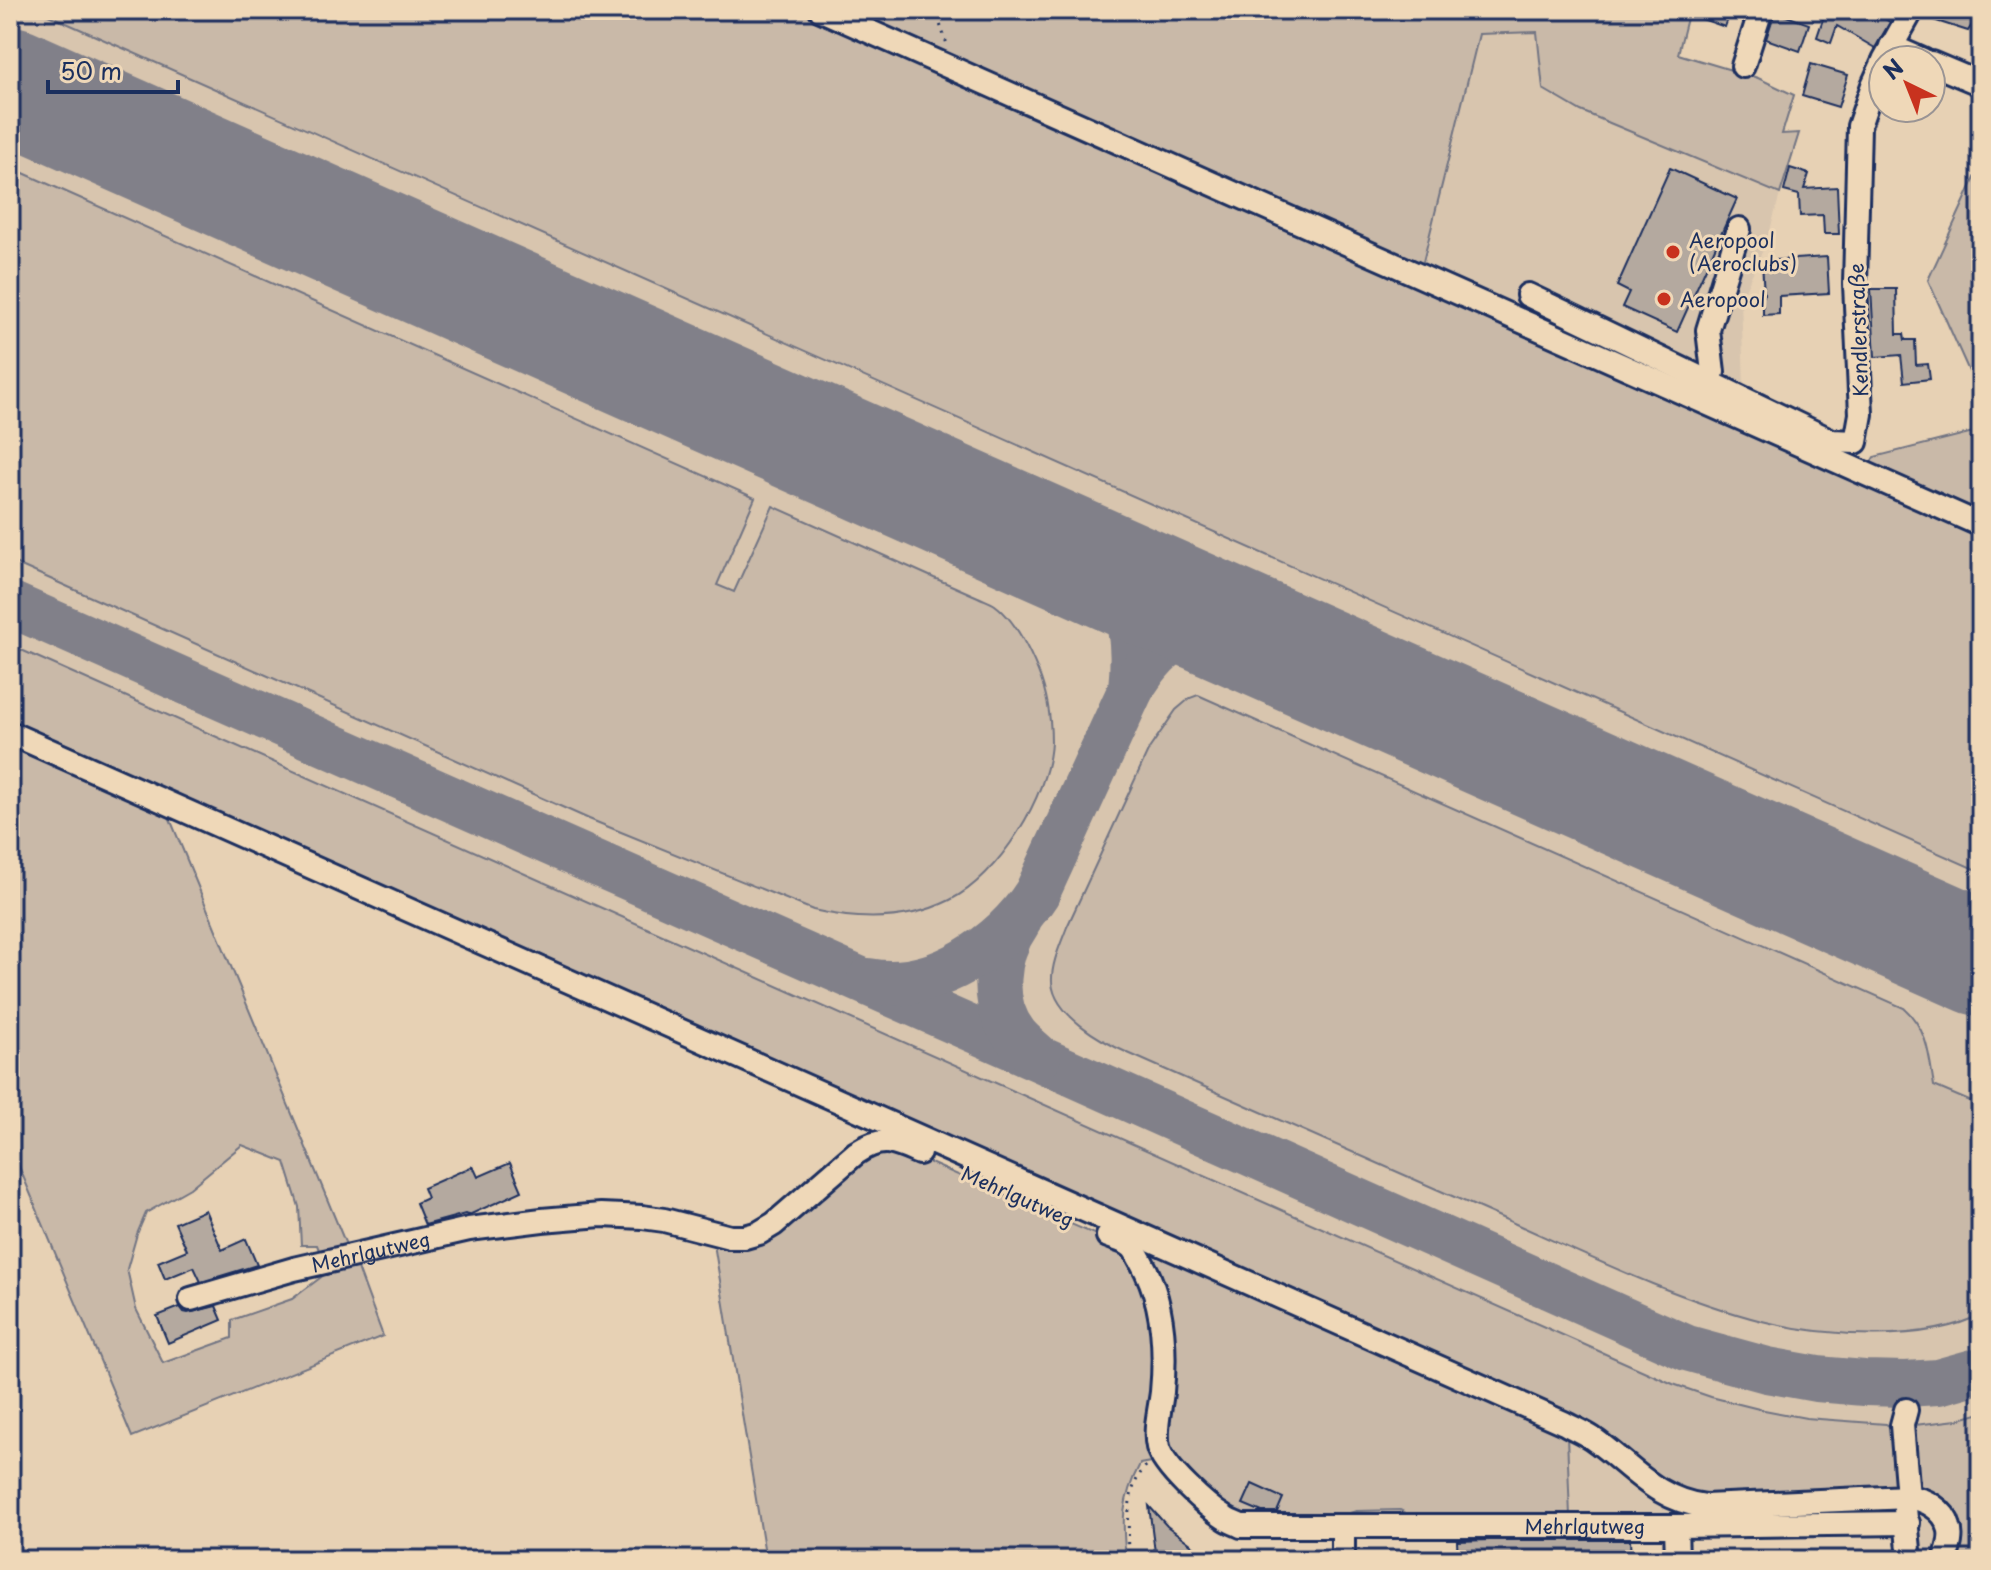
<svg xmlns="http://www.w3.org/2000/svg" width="1991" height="1570" viewBox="0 0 1991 1570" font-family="'Playpen Sans',sans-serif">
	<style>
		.built { fill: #d8c5ae }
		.green { fill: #c9b9a8; stroke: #727483; stroke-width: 2; fill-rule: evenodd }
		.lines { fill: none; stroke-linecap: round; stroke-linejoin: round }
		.taxiway { stroke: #818089; stroke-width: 46 }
		.runway { stroke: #818089; stroke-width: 116 }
		.building { fill: #b4a99f; stroke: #1b2f5e; stroke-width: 2 }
		.minor-casing { stroke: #1b2f5e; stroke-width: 28 }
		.path { stroke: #1b2f5e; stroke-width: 3; stroke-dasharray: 2 6; stroke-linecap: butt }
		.minor { stroke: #efd8b8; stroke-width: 22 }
		.poi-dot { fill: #c8321e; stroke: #efd8b8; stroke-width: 3 }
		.labels { text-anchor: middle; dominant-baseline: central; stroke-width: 6; stroke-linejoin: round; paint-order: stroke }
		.poi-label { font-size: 20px; fill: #1b2f5e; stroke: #efd8b8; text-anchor: start }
		.street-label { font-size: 20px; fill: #1b2f5e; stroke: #efd8b8 }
	</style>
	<rect width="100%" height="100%" fill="#e7d1b4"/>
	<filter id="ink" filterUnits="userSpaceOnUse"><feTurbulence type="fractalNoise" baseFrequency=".0125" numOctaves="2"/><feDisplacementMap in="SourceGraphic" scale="16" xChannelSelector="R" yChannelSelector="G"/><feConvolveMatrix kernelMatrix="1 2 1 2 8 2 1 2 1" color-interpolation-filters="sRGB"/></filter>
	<g filter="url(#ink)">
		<polygon class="built" points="10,10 841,10 1422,266 1479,34 1537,32 1543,89 1581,111 1780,194 1767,241 1741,299 1744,386 1707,371 1698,393 1981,519 1981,1560 1920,1560 1918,1508 1570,1517 1566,1435 10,740"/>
		<g class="green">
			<polygon points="37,10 806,10 940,69 1981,532 1981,872"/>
			<polygon points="840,10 1689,10 1678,54 1758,78 1794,95 1782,134 1799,133 1780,194 1581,111 1543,89 1537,32 1479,34 1422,266"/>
			<polygon points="1981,165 1981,398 1928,280"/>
			<path d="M 10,167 L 755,498 L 717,585 L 734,592 L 773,506 C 827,530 880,554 934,578 C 949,584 964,591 978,597 C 984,600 991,602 995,605 C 1014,619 1029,649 1038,671 C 1047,693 1051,717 1051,742 C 1049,795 998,877 950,900 C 906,922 859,921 813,910 L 589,819 L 10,561 Z"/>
			<polygon points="1981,430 1981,519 1867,469 1874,457"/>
			<polygon points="10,645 1673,1384 1711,1397 1759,1409 1806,1418 1886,1424 1897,1432 1901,1489 1688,1498 1593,1432 10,728"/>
			<path d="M 1198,695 L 1904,1008 C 1928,1030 1929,1055 1934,1086 L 1981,1106 L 1981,1314 C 1926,1344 1822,1336 1762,1321 C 1674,1298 1592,1258 1509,1221 C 1382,1166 1255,1109 1128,1053 C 1101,1041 1054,1015 1052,982 C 1051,964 1061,943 1067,927 L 1149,749 L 1176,710 L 1190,698 Z"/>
			<path d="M 10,740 L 166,809 L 349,1252 L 355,1260 L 383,1336 L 132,1437 L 10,1145 ZM 242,1145 L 285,1162 L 299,1207 L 301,1245 L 317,1245 L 328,1272 L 292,1299 L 232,1320 L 232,1338 L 163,1363 L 136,1309 L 127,1269 L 137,1234 L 146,1213 L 190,1188 Z"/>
			<path d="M 889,1145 L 1126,1248 L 1137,1242 L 1567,1435 L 1570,1517 L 1412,1516 L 1400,1510 L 1356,1511 L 1333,1518 L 1245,1519 L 1228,1512 L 1171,1458 L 1140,1464 C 1121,1500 1122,1521 1126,1560 L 766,1560 L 713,1238 L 734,1242 L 848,1163 Z"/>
			<polygon points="1981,1413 1981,1560 1949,1560 1957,1535 1917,1493 1908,1436 1915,1425 1957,1420"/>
		</g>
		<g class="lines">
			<g class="taxiway">
				<path d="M 1077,555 C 1086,562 1096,567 1103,574 C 1134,605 1135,650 1131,689"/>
				<polyline points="10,604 1042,1060 1687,1348 1767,1370 1817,1379 1864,1383 1905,1384 1938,1382 1981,1370"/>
				<path d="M 1018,922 C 995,955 990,1002 1015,1035 C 1021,1043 1031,1050 1038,1057"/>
				<path d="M 869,981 C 934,993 1003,946 1037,893 L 1131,689 C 1161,640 1178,633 1234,626"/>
			</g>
			<polyline class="runway" points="10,84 1981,958"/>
		</g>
		<g class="building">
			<polygon points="1682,10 1731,10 1725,27 1682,12"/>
			<polygon points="1826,10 1869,10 1890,22 1875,48 1837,26 1831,43 1817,37"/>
			<polygon points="1926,10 1981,10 1981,11 1968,31 1924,17"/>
			<polygon points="1775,12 1809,24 1800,51 1766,39"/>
			<polygon points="1811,64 1848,75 1838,107 1802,96"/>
			<polygon points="1670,168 1737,199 1677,332 1622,307 1629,292 1617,286"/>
			<polygon points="1790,168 1809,174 1804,189 1837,187 1839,234 1824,234 1823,215 1800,216 1799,195 1784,191"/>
			<polygon points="1827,257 1829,293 1779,296 1779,314 1763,315 1763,296 1764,296 1762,261"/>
			<polygon points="1871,289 1896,289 1897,334 1904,334 1905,340 1915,340 1916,365 1928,364 1930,379 1904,382 1901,355 1875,357"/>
			<polygon points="510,1163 522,1191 469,1215 465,1214 425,1225 416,1203 427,1198 423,1188 473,1166 478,1177"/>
			<polygon points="205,1210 222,1250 246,1239 257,1265 201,1282 194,1267 165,1279 158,1262 187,1250 175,1223"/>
			<polygon points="216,1306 222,1320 168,1343 157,1316 180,1307 184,1312 188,1313"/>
			<polygon points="1252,1484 1283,1498 1277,1512 1262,1512 1243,1504"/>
			<polygon points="1149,1506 1167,1526 1212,1560 1156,1560"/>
			<polygon points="1490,1540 1630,1540 1631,1560 1458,1560 1457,1541"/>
		</g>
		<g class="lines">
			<g class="minor-casing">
				<g id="minor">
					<polyline points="821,10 1981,525"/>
					<polyline points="1891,46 1923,60"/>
					<polyline points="1884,60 1912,10"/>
					<polyline points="1931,63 1981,84"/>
					<polyline points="1743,66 1761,10"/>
					<polyline points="1528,295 1832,441 1856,442 1861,414 1855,284 1859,126 1873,85 1883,63"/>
					<polyline points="1709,382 1713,372 1708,330 1739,229"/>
					<path d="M 10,733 L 1564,1423 C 1573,1428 1583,1432 1592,1438 C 1631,1465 1655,1500 1705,1506 L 1908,1497 C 1925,1499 1944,1509 1949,1527 C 1953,1537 1948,1550 1945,1560"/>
					<path id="s1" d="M 1108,1236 C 1115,1239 1125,1241 1131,1246 C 1135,1249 1138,1256 1141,1261 C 1163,1299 1166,1349 1162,1392 C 1160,1409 1154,1430 1158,1447 C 1163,1467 1207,1507 1225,1518 C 1230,1522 1236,1523 1241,1526 L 1676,1526 L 1908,1523"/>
					<path id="s2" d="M 191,1299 L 294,1269 L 469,1229 L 542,1220 L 601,1215 L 623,1216 L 642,1217 L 664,1220 L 730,1237 L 745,1237 L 759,1233 L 774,1224 L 856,1153 C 882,1136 892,1141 919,1153"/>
					<polyline points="1906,1410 1902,1425 1908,1497 1905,1508 1910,1560"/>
					<polyline points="1343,1526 1343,1560"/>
					<polyline points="1676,1526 1677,1560"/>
				</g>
			</g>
			<g class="path">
				<polyline points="935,10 947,44"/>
				<path d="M 1129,1560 C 1129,1527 1123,1490 1147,1465"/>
			</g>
			<use href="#minor" class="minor"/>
		</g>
	</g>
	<g class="poi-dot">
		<circle cx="1673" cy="252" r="8"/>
		<circle cx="1664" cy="299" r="8"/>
	</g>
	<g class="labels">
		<g class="poi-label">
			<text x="1689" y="240">Aeropool<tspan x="1689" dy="23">(Aeroclubs)</tspan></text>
			<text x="1680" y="299">Aeropool</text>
		</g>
		<g class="street-label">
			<text transform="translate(1858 330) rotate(-92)">Kendlerstraße</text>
			<text transform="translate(1018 1196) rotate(24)">Mehrlgutweg</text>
			<text stroke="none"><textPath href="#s2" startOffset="186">Mehrlgutweg</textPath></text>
			<text stroke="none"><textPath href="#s1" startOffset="694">Mehrlgutweg</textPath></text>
		</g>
	</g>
	<rect width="1991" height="1570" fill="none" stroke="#efd8b8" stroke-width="40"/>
	<rect x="20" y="20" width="1951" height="1530" fill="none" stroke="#1b2f5e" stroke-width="3" filter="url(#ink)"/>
	<g transform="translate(1907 84) rotate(317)"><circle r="38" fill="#efd8b8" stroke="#9a9494" stroke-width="2"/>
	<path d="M0-6L14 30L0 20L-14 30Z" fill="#c8321e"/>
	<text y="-12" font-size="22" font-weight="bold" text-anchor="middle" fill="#1b2f5e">N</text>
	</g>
	<path d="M48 80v12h130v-12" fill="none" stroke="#1b2f5e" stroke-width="4"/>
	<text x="60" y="80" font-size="24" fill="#1b2f5e" stroke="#efd8b8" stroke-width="6" paint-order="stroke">50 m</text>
</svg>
